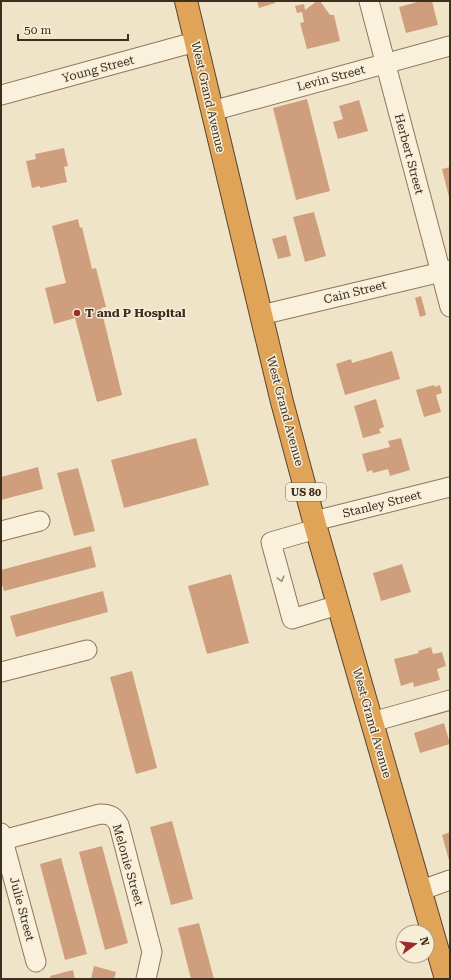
<svg xmlns="http://www.w3.org/2000/svg" width="451" height="980" viewBox="0 0 451 980" font-family="'Roboto Serif',serif">
	<style>
		.building { fill: #cf9f7d }
		.lines { fill: none; stroke-linecap: round; stroke-linejoin: round }
		.minor-casing { stroke: #8d765c; stroke-width: 21 }
		.highway-casing { stroke: #5b4430; stroke-width: 24 }
		.minor { stroke: #faf1dc; stroke-width: 19 }
		.highway { stroke: #e0a458; stroke-width: 22 }
		.oneway { stroke: #9c907e }
		.poi-dot { fill: #9e2a2b; stroke: #f7eed8; stroke-width: 1.5 }
		.labels { text-anchor: middle; dominant-baseline: central; stroke-width: 3; stroke-linejoin: round; paint-order: stroke }
		.shield { fill: #f7eed8; stroke: #756857; stroke-width: 1 }
		.shield-label { font-size: 11px; font-weight: bold; fill: #3d2e20 }
		.street-label { font-size: 12px; fill: #3d2e20; stroke: #f7eed8 }
		.poi-label { font-size: 12px; font-weight: bold; fill: #3d2e20; stroke: #f7eed8; text-anchor: start }
	</style>
	<rect width="100%" height="100%" fill="#f0e4c8"/>
	<g class="building">
		<polygon points="257,1 275,1 275,3 259,8"/>
		<polygon points="317,1 320,1 330,15 334,15 340,41 307,49 300,23 304,22 302,12 297,13 295,6 304,4 305,10"/>
		<polygon points="421,1 432,1 438,25 406,33 399,7"/>
		<polygon points="307,99 330,191 296,200 273,108"/>
		<polygon points="359,100 368,131 338,139 333,122 343,119 339,106"/>
		<polygon points="64,148 68,166 64,167 67,182 40,188 40,186 32,188 26,161 36,159 35,154"/>
		<polygon points="450,167 450,201 442,169"/>
		<polygon points="314,212 326,256 305,262 293,217"/>
		<polygon points="78,219 80,228 82,227 92,269 96,268 106,307 101,308 122,395 97,402 75,318 54,324 45,288 66,283 52,226"/>
		<polygon points="286,235 291,256 278,259 272,239"/>
		<polygon points="421,296 426,315 420,317 415,298"/>
		<polygon points="392,351 400,379 345,395 336,364 351,359 352,363"/>
		<polygon points="434,385 435,387 440,385 442,393 436,395 441,412 424,417 416,390"/>
		<polygon points="376,399 384,427 379,429 381,433 363,438 354,406"/>
		<polygon points="196,438 209,485 124,508 111,460"/>
		<polygon points="401,438 410,470 390,476 388,469 373,473 372,470 367,472 362,454 390,447 388,441"/>
		<polygon points="38,467 43,489 1,500 1,477"/>
		<polygon points="78,468 95,531 74,536 57,473"/>
		<polygon points="91,546 96,567 4,591 1,581 1,570"/>
		<polygon points="402,564 411,592 381,601 373,573"/>
		<polygon points="231,574 249,643 207,654 188,586"/>
		<polygon points="103,591 108,612 16,637 10,616"/>
		<polygon points="431,647 433,654 442,652 446,666 437,669 440,680 414,687 413,682 401,686 394,659 419,653 418,651"/>
		<polygon points="132,671 157,768 136,774 110,677"/>
		<polygon points="444,723 450,744 420,753 414,733"/>
		<polygon points="172,821 193,899 171,905 150,827"/>
		<polygon points="450,832 450,864 442,835"/>
		<polygon points="102,846 128,943 105,950 79,852"/>
		<polygon points="61,858 87,954 65,960 40,864"/>
		<polygon points="199,923 214,979 191,979 178,928"/>
		<polygon points="94,966 116,972 114,979 91,979"/>
		<polygon points="73,970 75,979 51,979 50,976"/>
	</g>
	<g class="lines">
		<g class="minor-casing">
			<g id="minor">
				<polyline points="369,1 450,307"/>
				<polyline points="1,95 195,42"/>
				<polyline points="212,111 450,46"/>
				<polyline points="261,315 450,270"/>
				<polyline points="314,521 450,487"/>
				<polyline points="316,529 271,542 292,619 338,605"/>
				<polyline points="1,531 40,521"/>
				<polyline points="1,672 87,650"/>
				<polyline points="372,722 450,700"/>
				<polyline points="1,833 36,962"/>
				<path d="M 3,840 L 100,814 C 110,814 114,816 119,825 L 152,952 L 146,979"/>
				<polyline points="419,891 450,880"/>
			</g>
		</g>
		<g class="highway-casing">
			<polyline id="highway" points="186,1 282,402 314,521 446,979"/>
		</g>
		<use href="#minor" class="minor"/>
		<use href="#highway" class="highway"/>
	</g>
	<defs><path id="oneway-chevron" d="M-2-3.5L2.5 0L-2 3.5" fill="none" stroke-width="1.6" stroke-linecap="round" stroke-linejoin="round"/></defs>
	<use class="oneway" href="#oneway-chevron" transform="translate(281 579) rotate(75)"/>
	<circle class="poi-dot" cx="77" cy="313" r="4"/>
	<g class="labels">
		<rect class="shield" x="286" y="483" width="40" height="18" rx="3"/>
		<g class="shield-label">
			<text x="306" y="492">US 80</text>
		</g>
		<g class="street-label">
			<text transform="translate(98 69) rotate(-15)">Young Street</text>
			<text transform="translate(331 78) rotate(-15)">Levin Street</text>
			<text transform="translate(208 97) rotate(77)">West Grand Avenue</text>
			<text transform="translate(409 154) rotate(75)">Herbert Street</text>
			<text transform="translate(355 292) rotate(-14)">Cain Street</text>
			<text transform="translate(285 411) rotate(75)">West Grand Avenue</text>
			<text transform="translate(382 504) rotate(-14)">Stanley Street</text>
			<text transform="translate(372 723) rotate(74)">West Grand Avenue</text>
			<text transform="translate(128 865) rotate(74)">Melonie Street</text>
			<text transform="translate(22 909) rotate(75)">Julie Street</text>
		</g>
		<g class="poi-label">
			<text x="85" y="313">T and P Hospital</text>
		</g>
	</g>
	<rect width="451" height="980" fill="none" stroke="#3d2e20" stroke-width="4"/>
	<g transform="translate(415 944) rotate(75)"><circle r="19" fill="#f7eed8" stroke="#ada18e"/>
	<path d="M0-3L7 15L0 10L-7 15Z" fill="#9e2a2b"/>
	<text y="-6" font-size="11" font-weight="bold" text-anchor="middle" fill="#3d2e20">N</text>
	</g>
	<path d="M18 34v6h110v-6" fill="none" stroke="#3d2e20" stroke-width="2"/>
	<text x="24" y="34" font-size="12" fill="#3d2e20" stroke="#f7eed8" stroke-width="3" paint-order="stroke">50 m</text>
</svg>
